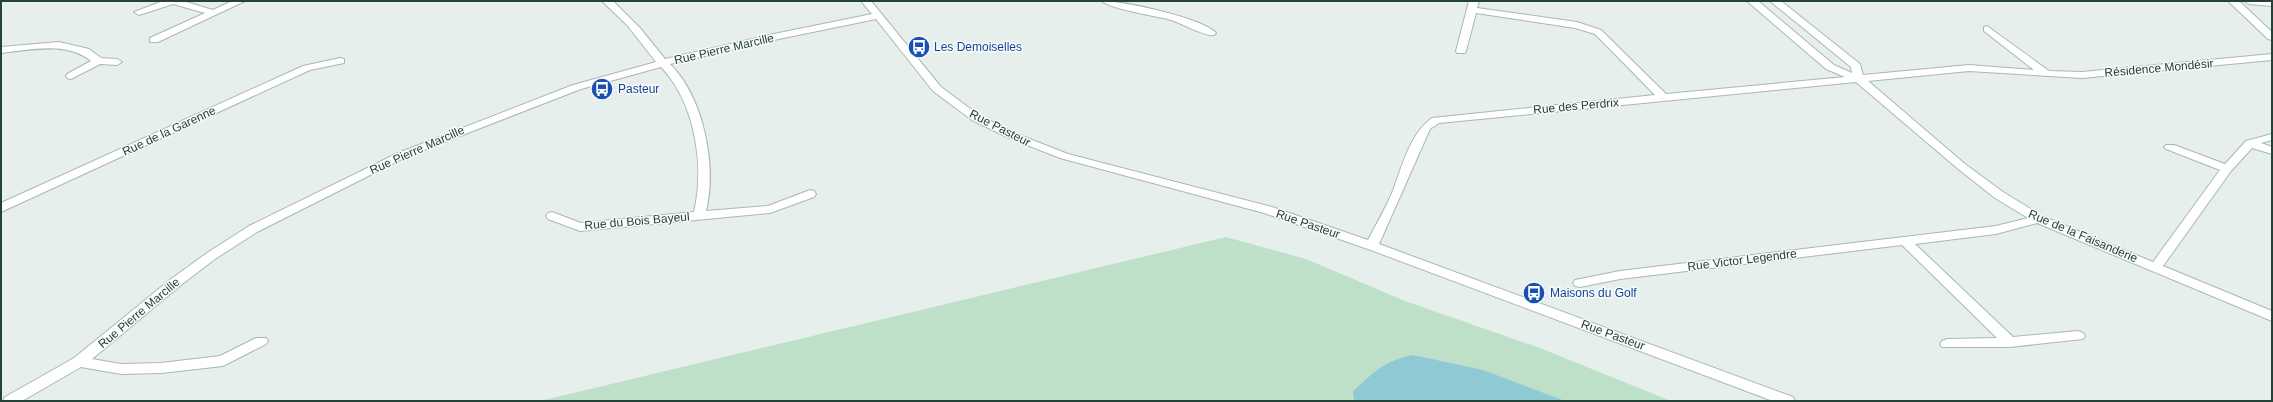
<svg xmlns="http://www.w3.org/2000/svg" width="2273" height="402" viewBox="0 0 2273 402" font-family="Arial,sans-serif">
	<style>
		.green { fill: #bfe0c8 }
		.water { fill: #8ec9d4 }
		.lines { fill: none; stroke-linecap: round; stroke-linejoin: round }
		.minor-casing { stroke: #a8b8b2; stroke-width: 2 }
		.minor { fill: #fff; fill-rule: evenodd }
		.labels { text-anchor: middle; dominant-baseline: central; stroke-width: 3; stroke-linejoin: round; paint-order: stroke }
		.transit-label { font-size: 12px; fill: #164399; stroke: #f7fbf9; text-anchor: start }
		.street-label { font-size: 12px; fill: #24423a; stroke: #f7fbf9 }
	</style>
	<rect width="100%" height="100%" fill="#e6efeb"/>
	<polygon class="green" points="1226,237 1306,259 1405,301 1540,348 1671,401 540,401"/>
	<path class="water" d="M 1413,355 L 1483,370 L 1565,401 L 1354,401 L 1353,391 C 1373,373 1385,360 1413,355 Z"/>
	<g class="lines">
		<g class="minor-casing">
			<g id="minor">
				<polygon points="163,1 183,1 213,10 232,1 245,1 158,42 150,42 150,38 205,13 173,4 139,15 134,12"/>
				<path d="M 602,1 L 613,1 L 640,28 L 665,59 L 769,35 L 872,14 L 861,1 L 871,1 L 941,87 L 980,116 L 1017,134 L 1068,154 L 1272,207 L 1368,240 C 1376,225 1385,209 1392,193 C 1402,168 1409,134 1432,118 L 1655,95 L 1595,34 L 1575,28 L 1476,13 L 1466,51 L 1465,53 L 1457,53 L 1456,51 L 1469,1 L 1479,1 L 1477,8 L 1577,22 L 1601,30 L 1666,94 L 1845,77 L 1826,69 L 1747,1 L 1758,1 L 1834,65 L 1852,73 L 1851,67 L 1770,1 L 1781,1 L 1860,64 L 1863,75 L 1969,65 L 2034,70 L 1984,31 L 1984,27 L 1987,26 L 2049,71 L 2082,72 L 2272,54 L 2272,60 L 2082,78 L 1969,71 L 1868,81 L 1965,164 L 2003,192 L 2042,216 L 2153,262 L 2220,170 L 2166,149 L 2164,147 L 2166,145 L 2174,145 L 2225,164 L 2246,141 L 2272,134 L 2272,140 L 2261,143 L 2272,147 L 2272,154 L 2252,148 L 2231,171 L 2163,266 L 2272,311 L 2272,321 L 2037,223 L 1996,234 L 1915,244 L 2013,337 L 2078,331 L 2083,333 L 2085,336 L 2083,339 L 2010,347 L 1942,347 L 1940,344 L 1942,341 L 1947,339 L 1997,338 L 1902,245 L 1620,279 L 1580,287 L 1575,286 L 1573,283 L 1575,280 L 1620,271 L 1996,226 L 2028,218 L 1995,198 L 1957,168 L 1856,82 L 1439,123 L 1430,129 L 1379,244 L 1793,397 L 1795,401 L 1773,401 L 1368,249 L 1264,213 L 1060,158 L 1009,138 L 972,120 L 933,91 L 876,19 L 769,41 L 670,64 C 704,98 717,166 706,211 L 768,206 L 810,190 L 814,191 L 816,194 L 814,197 L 770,213 L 580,231 L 548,219 L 546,216 L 548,213 L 552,212 L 581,223 L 694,212 C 705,166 695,102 661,67 L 581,89 L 406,157 L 257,232 L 215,259 L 181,285 L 92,359 L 121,364 L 161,363 L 220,356 L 256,338 L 266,338 L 268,341 L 266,344 L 223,366 L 161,373 L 121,374 L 81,367 L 22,401 L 3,401 L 5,397 L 74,358 L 171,279 L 207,253 L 249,226 L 398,153 L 573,85 L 656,62 L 627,25 Z"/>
				<path d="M 1102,1 C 1123,1 1203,18 1216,33 L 1214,35 C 1206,37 1181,23 1171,20 C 1157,16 1110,9 1102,1 Z"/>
				<polygon points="2228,1 2239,1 2272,32 2272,40 2268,39"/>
				<polygon points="2244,1 2272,1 2272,6 2249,4"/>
				<path d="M 59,42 L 89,49 L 101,58 L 117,59 L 122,62 L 117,65 L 100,64 L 71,79 L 67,78 L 66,76 L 67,74 L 91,61 C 66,41 31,50 1,53 L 1,47 Z"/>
				<polygon points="340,58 344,59 344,63 310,70 1,212 1,203 303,66"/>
			</g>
		</g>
		<use href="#minor" class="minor"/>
	</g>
	<defs>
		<g id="bus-disc" transform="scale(1.15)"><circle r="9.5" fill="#1a4fb4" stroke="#f7fbf9"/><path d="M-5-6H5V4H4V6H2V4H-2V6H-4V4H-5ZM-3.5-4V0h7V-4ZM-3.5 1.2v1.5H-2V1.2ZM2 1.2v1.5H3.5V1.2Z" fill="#fff"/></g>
	</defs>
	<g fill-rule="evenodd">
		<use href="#bus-disc" x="919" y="47"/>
		<use href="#bus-disc" x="602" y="89"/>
		<use href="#bus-disc" x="1534" y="293"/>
	</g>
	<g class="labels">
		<g class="transit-label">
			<text x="934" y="47">Les Demoiselles</text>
			<text x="618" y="89">Pasteur</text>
			<text x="1550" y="293">Maisons du Golf</text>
		</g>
		<g class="street-label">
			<text transform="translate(724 49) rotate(-13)">Rue Pierre Marcille</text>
			<text transform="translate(2159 68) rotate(-5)">Résidence Mondésir</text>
			<text transform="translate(1576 106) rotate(-5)">Rue des Perdrix</text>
			<text transform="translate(1000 128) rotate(27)">Rue Pasteur</text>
			<text transform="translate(169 131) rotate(-25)">Rue de la Garenne</text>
			<text transform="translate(417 150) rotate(-24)">Rue Pierre Marcille</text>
			<text transform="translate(637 221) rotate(-5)">Rue du Bois Bayeul</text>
			<text transform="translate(1308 224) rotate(19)">Rue Pasteur</text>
			<text transform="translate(2083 236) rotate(23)">Rue de la Faisanderie</text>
			<text transform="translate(1742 260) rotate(-7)">Rue Victor Legendre</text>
			<text transform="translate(139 313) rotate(-40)">Rue Pierre Marcille</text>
			<text transform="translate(1613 335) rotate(20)">Rue Pasteur</text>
		</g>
	</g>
	<rect width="2273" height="402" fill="none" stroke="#24423a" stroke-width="4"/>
</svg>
